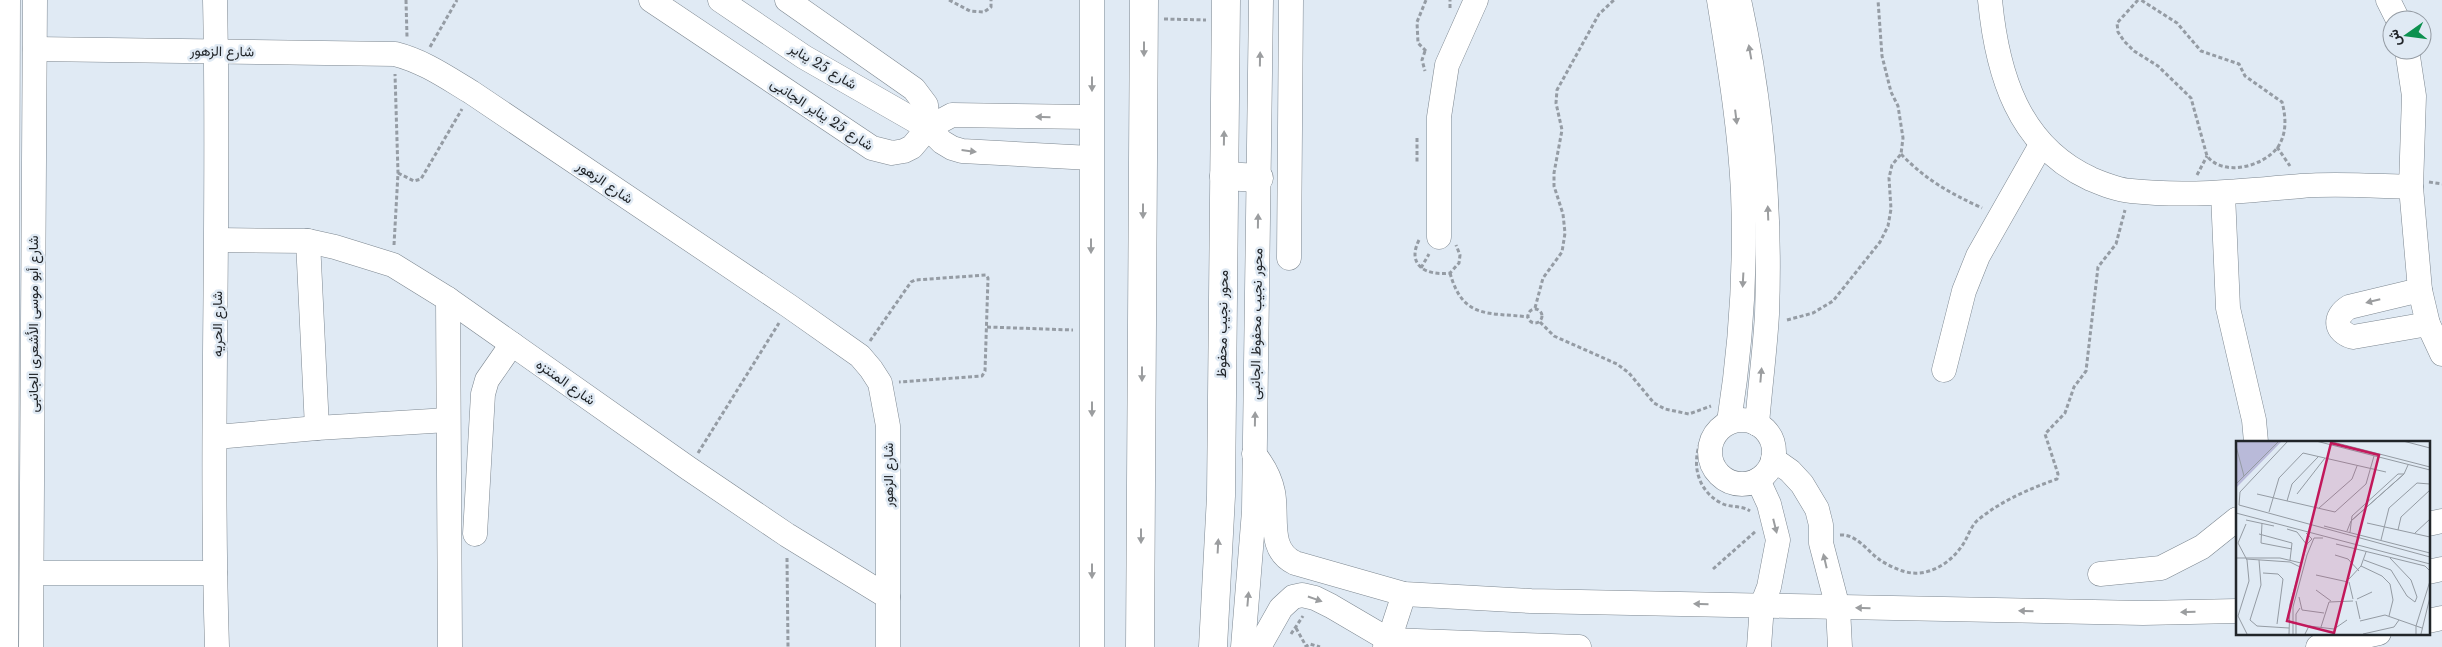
<svg xmlns="http://www.w3.org/2000/svg" width="2442" height="647" viewBox="0 0 2442 647" font-family="'Libre Baskerville',Vazirmatn,serif">
	<style>
		.lines { fill: none; stroke-linecap: round; stroke-linejoin: round }
		.minor-casing { stroke: #7d8790; stroke-width: 25 }
		.major-casing { stroke: #7d8790; stroke-width: 29 }
		.path { stroke: #959ca4; stroke-width: 3; stroke-dasharray: 4 2.5; stroke-linecap: butt }
		.minor { stroke: #fff; stroke-width: 24 }
		.major { stroke: #fff; stroke-width: 28 }
		.oneway { fill: #9b9d9f }
		.labels { text-anchor: middle; dominant-baseline: central; stroke-width: 5; stroke-linejoin: round; paint-order: stroke }
		.street-label { font-size: 14px; fill: #212529; stroke: #e0eaf4 }
		.inset-road { fill: none; stroke: #949ba3; stroke-width: 1 }
		.view { fill: #c2185b; fill-opacity: 0.15; stroke: #c2185b; stroke-width: 2.5 }
		.inset-edge { fill: none; stroke: #212529; stroke-width: 2.5 }
	</style>
	<rect width="100%" height="100%" fill="#e0eaf4"/>
	<g class="lines">
		<g class="minor-casing">
			<g id="minor">
				<path d="M 215,0 C 220,216 210,432 217,647"/>
				<polyline points="651,0 872,148 892,153 904,151 912,147 928,128 952,115 1091,117"/>
				<polyline points="720,0 804,57 928,128 942,142 952,148 962,151 1091,158"/>
				<polyline points="787,0 914,89 926,105 928,128"/>
				<path d="M 1719,0 C 1729,63 1740,128 1743,192 C 1746,269 1741,346 1729,422"/>
				<path d="M 1739,0 C 1762,105 1771,206 1767,314 C 1765,350 1760,387 1757,424"/>
				<path d="M 1990,0 C 1997,73 2018,146 2091,179 C 2103,184 2117,190 2131,191 C 2188,197 2245,191 2301,186 C 2337,183 2375,186 2411,187"/>
				<polyline points="2388,0 2398,20"/>
				<path d="M 35,49 L 395,54 C 423,61 446,77 471,92 L 789,306 L 860,356 L 871,369 L 880,383 L 888,426 L 888,647"/>
				<polyline points="2407,50 2414,96 2411,187 2420,290 2428,324 2442,354"/>
				<polyline points="2223,194 2228,308 2254,420 2256,442"/>
				<polyline points="1439,237 1439,117 1447,65 1476,0"/>
				<polyline points="217,240 308,241 335,247 393,265 448,299 688,468 787,535 888,597"/>
				<polyline points="308,241 317,428"/>
				<polyline points="1289,258 1291,0"/>
				<path d="M 2420,290 L 2349,307 C 2333,317 2335,332 2353,337 L 2428,324"/>
				<polyline points="448,299 450,647"/>
				<polyline points="1944,370 1964,291 1978,256 2041,145"/>
				<circle cx="1742" cy="452" r="32"/>
				<polyline points="216,437 317,428 448,420"/>
				<path d="M 1254,454 C 1263,465 1270,477 1273,492 C 1278,517 1267,550 1295,563 L 1404,594 L 1531,601 L 2143,613 L 2237,611"/>
				<polyline points="1773,459 1790,471 1802,484 1817,509 1821,525 1821,543 1838,608 1840,647"/>
				<polyline points="1758,480 1769,504 1778,540 1769,587 1762,605 1759,647"/>
				<polyline points="2428,524 2442,521"/>
				<polyline points="475,534 483,394 487,380 512,344"/>
				<polyline points="2428,572 2442,569"/>
				<polyline points="32,573 215,573"/>
				<polyline points="2100,574 2161,568 2202,547 2237,519"/>
				<polyline points="2428,621 2442,618"/>
				<polyline points="6,647 8,0"/>
				<polyline points="31,647 35,0"/>
				<polyline points="1092,647 1092,0"/>
				<polyline points="1243,647 1254,511 1261,0"/>
				<polyline points="1259,647 1281,608 1293,597 1302,595 1315,598 1331,606 1389,640 1579,647"/>
				<polyline points="1385,647 1389,640 1404,594"/>
				<polyline points="2318,647 2379,633"/>
			</g>
		</g>
		<g class="major-casing">
			<g id="major">
				<polyline points="1224,176 1259,178"/>
				<polyline points="1140,647 1144,0"/>
				<polyline points="1213,647 1221,496 1226,0"/>
			</g>
		</g>
		<g class="path">
			<polyline points="406,0 407,37"/>
			<polyline points="949,0 970,11 984,12 991,7 991,0"/>
			<path d="M 2138,0 L 2117,23 L 2118,32 L 2124,41 L 2134,51 L 2158,66 L 2191,98 L 2207,156 C 2223,177 2263,167 2278,147 C 2287,133 2286,117 2282,102 L 2245,76 L 2239,64 L 2201,51 L 2177,23 L 2141,0"/>
			<polyline points="1450,8 1450,0"/>
			<polyline points="1164,19 1206,20"/>
			<polyline points="430,47 457,0"/>
			<polyline points="1425,51 1422,60 1425,71"/>
			<polyline points="1426,51 1418,43 1417,22 1426,0"/>
			<polyline points="1417,138 1417,162"/>
			<polyline points="2277,147 2290,166"/>
			<path d="M 1901,154 C 1927,181 1950,193 1982,208"/>
			<polyline points="398,173 414,181 421,179 462,109"/>
			<polyline points="2197,175 2207,156"/>
			<polyline points="2429,182 2442,184"/>
			<path d="M 1419,240 C 1406,266 1427,276 1450,273 L 1459,263 L 1460,255 L 1456,245"/>
			<polyline points="394,245 398,173 395,74"/>
			<polyline points="1421,268 1429,254"/>
			<path d="M 1450,273 C 1463,320 1489,312 1528,317"/>
			<polyline points="1535,308 1543,278 1562,252 1565,233 1563,214 1554,186 1554,173 1562,130 1556,103 1557,90 1599,14 1614,0"/>
			<circle cx="1535" cy="316" r="7"/>
			<polyline points="1787,320 1813,313 1833,301 1880,242 1888,226 1891,209 1889,178 1892,165 1901,154 1903,138 1898,106 1891,92 1882,56 1878,0"/>
			<polyline points="1540,322 1554,336 1617,364 1629,373 1654,403 1665,409 1689,414 1711,406"/>
			<polyline points="987,327 1073,330"/>
			<polyline points="870,341 911,282 915,280 986,275 988,278 985,371 982,376 899,382"/>
			<path d="M 1710,426 C 1690,450 1691,487 1721,503 C 1730,508 1741,505 1750,511"/>
			<polyline points="698,453 779,323"/>
			<path d="M 1840,535 C 1857,534 1867,551 1880,560 C 1889,566 1902,572 1912,573 C 1934,575 1955,559 1965,541 C 1969,534 1972,524 1979,519 C 2003,500 2029,489 2057,479 L 2058,474 L 2045,434 L 2065,413 L 2074,387 L 2086,371 L 2098,267 L 2116,244 L 2125,210"/>
			<polyline points="787,558 788,647"/>
			<polyline points="1713,569 1756,531"/>
			<polyline points="1296,628 1306,646"/>
			<polyline points="1291,634 1303,616"/>
			<polyline points="1305,647 1310,644 1320,647"/>
		</g>
		<use href="#minor" class="minor"/>
		<use href="#major" class="major"/>
	</g>
	<defs><path id="oneway-solid" d="M-6-.8H1V-3.2L6.5 0L1 3.2V.8H-6Z" transform="scale(1.25)"/></defs>
	<g class="oneway">
		<use href="#oneway-solid" transform="translate(1144 49) rotate(90)"/>
		<use href="#oneway-solid" transform="translate(1750 52) rotate(-100)"/>
		<use href="#oneway-solid" transform="translate(1260 59) rotate(-89)"/>
		<use href="#oneway-solid" transform="translate(1092 84) rotate(90)"/>
		<use href="#oneway-solid" transform="translate(1043 117) rotate(-179)"/>
		<use href="#oneway-solid" transform="translate(1736 117) rotate(83)"/>
		<use href="#oneway-solid" transform="translate(1224 138) rotate(-89)"/>
		<use href="#oneway-solid" transform="translate(969 151) rotate(7)"/>
		<use href="#oneway-solid" transform="translate(1143 211) rotate(90)"/>
		<use href="#oneway-solid" transform="translate(1768 213) rotate(-92)"/>
		<use href="#oneway-solid" transform="translate(1258 221) rotate(-89)"/>
		<use href="#oneway-solid" transform="translate(1091 246) rotate(90)"/>
		<use href="#oneway-solid" transform="translate(1743 280) rotate(93)"/>
		<use href="#oneway-solid" transform="translate(2373 301) rotate(166)"/>
		<use href="#oneway-solid" transform="translate(1142 374) rotate(90)"/>
		<use href="#oneway-solid" transform="translate(1761 375) rotate(-85)"/>
		<use href="#oneway-solid" transform="translate(1092 409) rotate(90)"/>
		<use href="#oneway-solid" transform="translate(1255 419) rotate(-89)"/>
		<use href="#oneway-solid" transform="translate(1775 526) rotate(76)"/>
		<use href="#oneway-solid" transform="translate(1141 536) rotate(90)"/>
		<use href="#oneway-solid" transform="translate(1218 546) rotate(-87)"/>
		<use href="#oneway-solid" transform="translate(1825 561) rotate(-103)"/>
		<use href="#oneway-solid" transform="translate(1092 571) rotate(90)"/>
		<use href="#oneway-solid" transform="translate(1248 599) rotate(-85)"/>
		<use href="#oneway-solid" transform="translate(1315 599) rotate(19)"/>
		<use href="#oneway-solid" transform="translate(1701 604) rotate(-179)"/>
		<use href="#oneway-solid" transform="translate(1863 608) rotate(-179)"/>
		<use href="#oneway-solid" transform="translate(2026 611) rotate(-179)"/>
		<use href="#oneway-solid" transform="translate(2188 612) rotate(179)"/>
	</g>
	<g class="labels">
		<g class="street-label">
			<text transform="translate(222 51) rotate(1)">شارع الزهور</text>
			<text transform="translate(823 66) rotate(31)">شارع 25 يناير</text>
			<text transform="translate(822 114) rotate(33)">شارع 25 يناير الجانبى</text>
			<text transform="translate(605 182) rotate(34)">شارع الزهور</text>
			<text transform="translate(33 324) rotate(-90)">شارع أبو موسى الأشعرى الجانبى</text>
			<text transform="translate(217 324) rotate(-90)">شارع الحريه</text>
			<text transform="translate(1222 324) rotate(-89)">محور نجيب محفوظ</text>
			<text transform="translate(1256 324) rotate(-89)">محور نجيب محفوظ الجانبى</text>
			<text transform="translate(566 382) rotate(35)">شارع المنتزه</text>
			<text transform="translate(888 475) rotate(-90)">شارع الزهور</text>
		</g>
	</g>
	<g transform="translate(2236 441)">
		<rect width="194" height="194" fill="#e0eaf4"/>
		<path d="M 0,0 L 46,0 L 0,47 Z" fill="#b9bad9"/>
		<path class="inset-road" d="M 52,0 L 4,51 L 3,64 L 194,116M 80,0 L 194,29M 93,0 L 194,26M 167,0 L 194,7M 0,5 L 8,35M 0,43 L 43,0M 21,53 L 99,71 L 130,43 L 138,15M 61,53 L 89,17M 51,60 L 56,43 L 82,16M 83,67 L 116,38 L 121,25M 33,71 L 43,37 L 67,12 L 150,31M 0,72 L 194,123M 10,79 L 38,85M 26,82 L 25,102 L 56,108M 131,82 L 194,96M 10,83 L 2,102 L 11,119 L 13,140 L 2,175 L 11,193M 88,85 L 194,112M 51,88 L 61,91 L 71,104M 162,89 L 165,76 L 194,49M 111,90 L 115,80 L 168,33 L 172,24M 114,91 L 116,75 L 162,33 L 168,33 L 116,79M 179,92 L 194,78M 23,93 L 56,102 L 54,119M 145,99 L 153,67 L 181,42 L 194,43M 100,103 L 189,125 L 194,130M 99,114 L 112,118 L 123,130M 0,117 L 44,117 L 65,122M 10,118 L 54,121 L 64,126M 23,119 L 25,144 L 14,179 L 21,185 L 53,187M 128,119 L 155,129 L 171,155 L 179,161 L 181,156 L 175,139 L 154,117M 125,125 L 146,135 L 154,143 L 157,159 L 153,175M 27,132 L 42,133 L 47,138 L 41,183M 80,134 L 112,141M 113,138 L 125,125 L 130,111M 113,141 L 117,158M 80,149 L 95,160M 63,156 L 66,169 L 88,172M 121,158 L 136,151M 120,160 L 124,178M 124,180 L 149,174 L 186,187M 85,186 L 93,161 L 117,160M 53,193 L 54,163 L 71,103 L 76,98 L 70,92M 57,193 L 57,166 L 71,114 L 78,97 L 87,97M 60,193 L 60,173 L 64,167M 69,193 L 73,185 L 98,188 L 111,179M 127,193 L 158,186 L 163,179M 180,193 L 180,185 L 194,140M 185,193 L 194,156"/>
		<path class="view" d="M 95,2 L 143,14 L 98,192 L 51,180 Z"/>
		<rect width="194" height="194" class="inset-edge"/>
	</g>
	<g transform="translate(2407 35) rotate(256)"><circle r="24" fill="#e0eaf4" stroke="#949ba3"/>
	<path d="M0-4L9 19L0 12L-9 19Z" fill="#0c914f"/>
	<text y="-8" font-size="14" font-weight="bold" text-anchor="middle" fill="#212529">ش</text>
	</g>
</svg>
